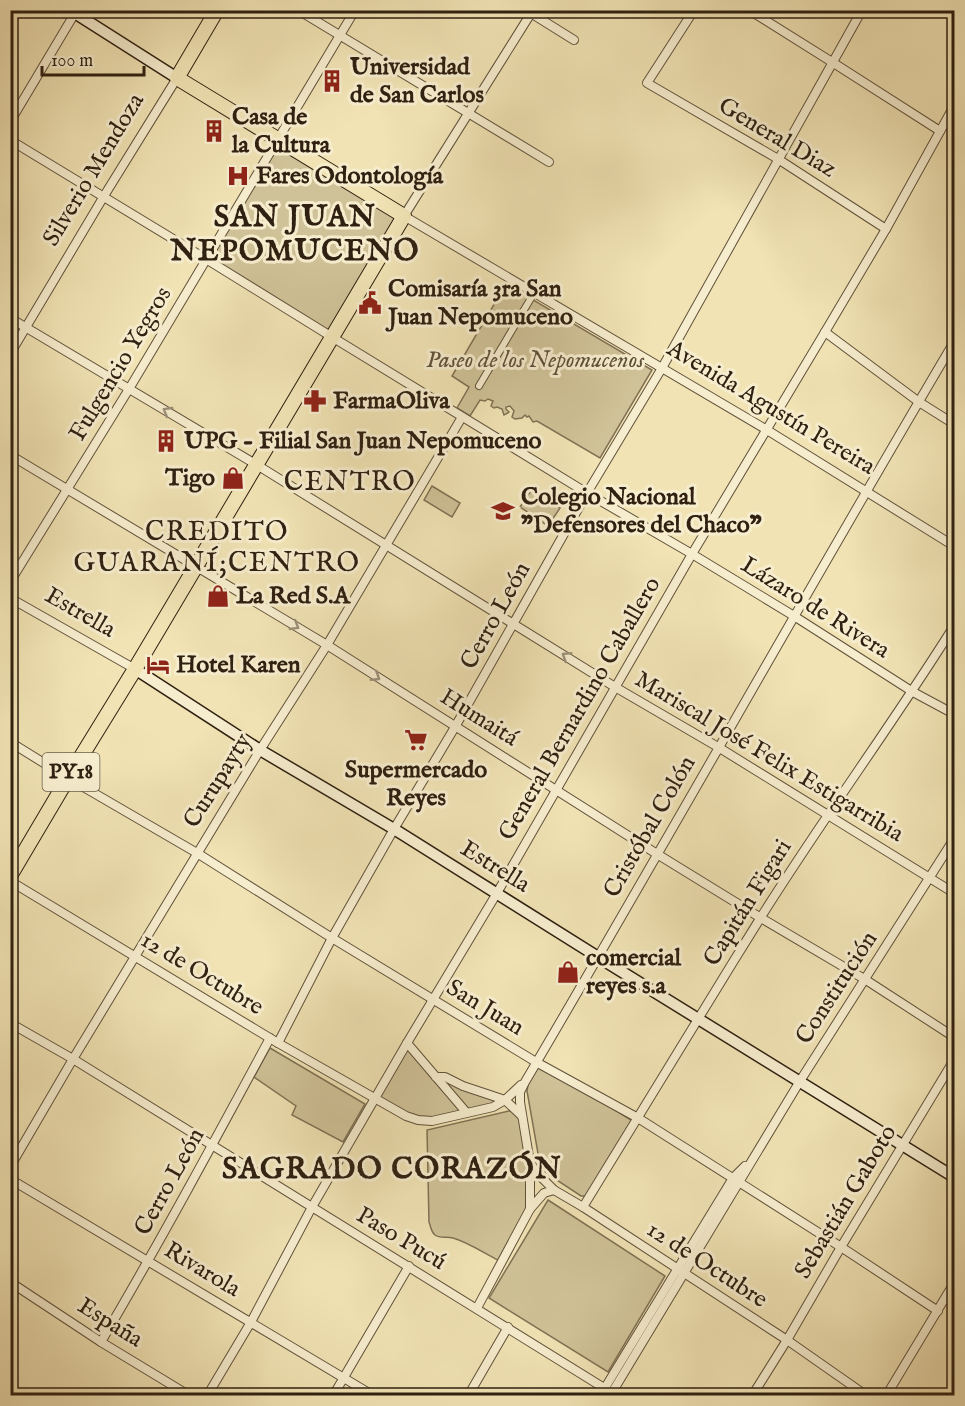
<svg xmlns="http://www.w3.org/2000/svg" width="965" height="1406" viewBox="0 0 965 1406" font-family="'IM FELL English',serif">
	<style>
		.green { fill: #d0c298; stroke: #807154; stroke-width: 1.5 }
		.lines { fill: none; stroke-linecap: round; stroke-linejoin: round }
		.pedestrian-casing { stroke: #60513a; stroke-width: 8 }
		.minor-casing { stroke: #60513a; stroke-width: 10 }
		.secondary-casing { stroke: #2f2011; stroke-width: 13 }
		.trunk-casing { stroke: #2f2011; stroke-width: 16 }
		.pedestrian { stroke: #f6edce; stroke-width: 6 }
		.minor { stroke: #f6edce; stroke-width: 8 }
		.secondary { stroke: #f6edce; stroke-width: 10 }
		.trunk { stroke: #f1e3b4; stroke-width: 14 }
		.oneway { stroke: #9c9179 }
		.labels { text-anchor: middle; dominant-baseline: central; stroke-width: 6; stroke-linejoin: round; paint-order: stroke }
		.shield { fill: #f6edce; stroke: #6b5e4a; stroke-width: 1.5 }
		.shield-label { font-size: 22px; font-weight: bold; fill: #2f2011 }
		.poi-label { font-size: 24px; font-weight: bold; fill: #2f2011; stroke: #f6edce; text-anchor: start }
		.street-label { font-size: 24px; fill: #2f2011; stroke: #f6edce }
		.park-label { font-size: 24px; font-style: italic; fill: #5f513a; stroke: #f6edce }
		.quarter-label { font-size: 27px; letter-spacing: 1.5px; fill: #2f2011; stroke: #f6edce }
		.district-label { font-size: 30px; font-weight: bold; letter-spacing: 1.5px; fill: #2f2011; stroke: #f6edce }
	</style>
	<rect width="100%" height="100%" fill="#f1e3b4"/>
	<filter id="stains"><feTurbulence type="fractalNoise" baseFrequency=".00333" numOctaves="4"/><feColorMatrix values="0 0 0 0 .2 0 0 0 0 .09 0 0 0 0 .02 0 0 0 .5 -.17"/></filter>
	<radialGradient id="worn" r=".72"><stop offset=".6" stop-color="#630" stop-opacity="0"/><stop offset="1" stop-color="#630" stop-opacity=".3"/></radialGradient>
	<g class="green">
		<polygon points="279,141 402,216 331,336 208,258"/>
		<polygon points="506,284 652,370 600,458 537,421 533,422 529,416 527,417 525,415 522,418 515,419 512,417 514,411 510,406 506,407 506,409 509,412 508,413 504,415 502,409 497,407 494,408 491,406 493,401 488,399 485,401 480,400 470,416 457,408 469,387 452,376"/>
		<polygon points="432,486 460,503 452,517 424,500"/>
		<polygon points="532,489 560,508 548,526 520,507"/>
		<polygon points="407,1043 436,1077 498,1099 493,1107 418,1120 375,1098"/>
		<polygon points="270,1048 365,1104 343,1142 292,1115 296,1106 254,1077"/>
		<polygon points="544,1065 631,1120 631,1123 586,1196 581,1196 546,1173 540,1165 527,1091 528,1085 538,1067"/>
		<path d="M 513,1110 L 523,1117 L 528,1209 L 500,1261 C 485,1254 470,1243 453,1238 C 447,1236 440,1239 435,1235 C 431,1232 431,1227 429,1222 L 427,1130 Z"/>
		<polygon points="548,1200 665,1276 608,1372 489,1298"/>
	</g>
	<g class="lines">
		<g class="pedestrian-casing">
			<polyline id="pedestrian" points="479,386 534,293"/>
		</g>
		<g class="minor-casing">
			<g id="minor">
				<polyline points="298,10 549,162"/>
				<polyline points="526,10 574,40"/>
				<polyline points="533,10 404,216 767,430 954,546"/>
				<polyline points="694,10 647,83 778,159 886,229"/>
				<polyline points="749,10 832,62 940,131"/>
				<polyline points="10,122 75,13"/>
				<polyline points="10,140 206,259 332,337 587,493 692,554 794,616 913,692 954,714"/>
				<polyline points="10,318 257,465 615,687 718,747 954,893"/>
				<polyline points="825,332 919,402 954,424"/>
				<polyline points="10,354 104,196 177,78"/>
				<polyline points="10,455 327,645 657,854 761,918 866,980 954,1037"/>
				<polyline points="10,582 129,389 355,10"/>
				<polyline points="10,598 135,669"/>
				<polyline points="10,742 68,778 197,853 332,938 536,1062 638,1118 841,1247 938,1311"/>
				<polyline points="10,881 278,1043 406,1116 418,1120 432,1121 493,1107 505,1100 521,1085"/>
				<polyline points="10,1023 73,1059 617,1396"/>
				<polyline points="278,1043 332,938 394,829 455,727 587,493 662,368 862,10"/>
				<polyline points="407,1043 466,1112"/>
				<polyline points="436,1077 445,1077 463,1086 505,1100 522,1116"/>
				<polyline points="531,1164 536,1172 554,1190 583,1207 787,1340 867,1396"/>
				<polyline points="10,1167 73,1059 260,750 327,645 462,417"/>
				<polyline points="10,1179 374,1396"/>
				<path d="M 583,1207 C 643,1110 701,1013 761,917 C 823,818 892,725 954,626"/>
				<path d="M 530,1209 L 530,1163 L 520,1102 L 520,1092 L 525,1082 C 670,836 809,587 954,342"/>
				<polyline points="10,1282 101,1342 190,1396"/>
				<polyline points="477,1308 530,1209 544,1193 554,1190"/>
				<path d="M 101,1342 C 160,1242 215,1140 270,1038"/>
				<polyline points="207,1396 251,1322 312,1207 407,1043 497,893 692,554 825,332 886,229 954,106"/>
				<polyline points="333,1396 409,1266"/>
				<polyline points="468,1396 508,1327"/>
				<polyline points="600,1396 733,1178 745,1166"/>
				<polyline points="610,1396 800,1081 954,839"/>
				<polyline points="752,1396 787,1340 841,1247 954,1060"/>
				<polyline points="886,1396 954,1283"/>
			</g>
		</g>
		<g class="secondary-casing">
			<g id="secondary">
				<polyline points="70,10 177,78"/>
				<polyline points="135,669 260,750 394,829 598,957 954,1177"/>
			</g>
		</g>
		<g class="trunk-casing">
			<polyline id="trunk" points="10,876 68,778 135,669 404,216 177,78 217,10"/>
		</g>
		<use href="#pedestrian" class="pedestrian"/>
		<use href="#minor" class="minor"/>
		<use href="#secondary" class="secondary"/>
		<use href="#trunk" class="trunk"/>
	</g>
	<defs><path id="oneway-chevron" d="M-2-3.5L2.5 0L-2 3.5" fill="none" stroke-width="1.6" stroke-linecap="round" stroke-linejoin="round" transform="scale(1.5)"/></defs>
	<g class="oneway">
		<use href="#oneway-chevron" transform="translate(167 411) rotate(-149)"/>
		<use href="#oneway-chevron" transform="translate(295 626) rotate(31)"/>
		<use href="#oneway-chevron" transform="translate(566 656) rotate(-148)"/>
		<use href="#oneway-chevron" transform="translate(376 677) rotate(32)"/>
	</g>
	<defs>
		<g id="building-bare" transform="scale(1.8)"><path d="M-4-6H4V6H1V3H-1V6H-4ZM-2.5-4.3h1.7v1.8h-1.7ZM.8-4.3h1.7v1.8H.8ZM-2.5-1h1.7V.8h-1.7ZM.8-1h1.7V.8H.8Z" fill="#8f2418" stroke="#f6edce" stroke-width="2.5" paint-order="stroke"/></g>
		<g id="hospital-bare" transform="scale(1.8)"><path d="M-5-5h3v3.5h4V-5h3V5h-3V1.5h-4V5h-3Z" fill="#8f2418" stroke="#f6edce" stroke-width="2.5" paint-order="stroke"/></g>
		<g id="civic-bare" transform="scale(1.8)"><path d="M-.6-6.5H3V-4.5H.6V-3L4-1V1h2V6H-6V1h2V-1L-.6-3ZM-1.2 2.5V6h2.4V2.5Z" fill="#8f2418" stroke="#f6edce" stroke-width="2.5" paint-order="stroke"/></g>
		<g id="pharmacy-bare" transform="scale(1.8)"><path d="M-2-6h4v4h4v4h-4v4h-4v-4h-4v-4h4Z" fill="#8f2418" stroke="#f6edce" stroke-width="2.5" paint-order="stroke"/></g>
		<g id="shop-bare" transform="scale(1.8)"><path d="M-5-2.5h2.3a2.7 3.5 0 0 1 5.4 0H5L5.5 6h-11ZM-1.5-2.5h3a1.5 2.3 0 0 0-3 0Z" fill="#8f2418" stroke="#f6edce" stroke-width="2.5" paint-order="stroke"/></g>
		<g id="school-bare" transform="scale(1.8)"><path d="M0-5L7-2L0 1L-7-2ZM-4 1L0 2.5L4 1V4Q0 6-4 4Z" fill="#8f2418" stroke="#f6edce" stroke-width="2.5" paint-order="stroke"/></g>
		<g id="hotel-bare" transform="scale(1.8)"><path d="M-6-4.5h1.5V1H6V5H4.5V3h-9V5H-6ZM-4 0a1.8 1.8 0 1 1 3.6 0ZM.5 0V-2.5h3Q6-2.5 6 0Z" fill="#8f2418" stroke="#f6edce" stroke-width="2.5" paint-order="stroke"/></g>
		<g id="supermarket-bare" transform="scale(1.8)"><path d="M-6-5.5h2.5l.6 2H6L4.5 2H-2.5L-4.4-4H-6ZM-1.5 3.2a1.3 1.3 0 1 0 .1 0ZM3 3.2a1.3 1.3 0 1 0 .1 0Z" fill="#8f2418" stroke="#f6edce" stroke-width="2.5" paint-order="stroke"/></g>
	</defs>
	<g fill-rule="evenodd">
		<use href="#building-bare" x="332" y="81"/>
		<use href="#building-bare" x="214" y="131"/>
		<use href="#hospital-bare" x="238" y="176"/>
		<use href="#civic-bare" x="370" y="303"/>
		<use href="#pharmacy-bare" x="315" y="401"/>
		<use href="#building-bare" x="166" y="441"/>
		<use href="#shop-bare" x="233" y="478"/>
		<use href="#school-bare" x="503" y="511"/>
		<use href="#shop-bare" x="218" y="596"/>
		<use href="#hotel-bare" x="158" y="665"/>
		<use href="#supermarket-bare" x="416" y="740"/>
		<use href="#shop-bare" x="568" y="972"/>
	</g>
	<g class="labels">
		<rect class="shield" x="42.5" y="753" width="57" height="38" rx="4.5"/>
		<g class="shield-label">
			<text x="71" y="772">PY18</text>
		</g>
		<g class="poi-label">
			<text x="350" y="67">Universidad<tspan x="350" dy="28">de San Carlos</tspan></text>
			<text x="232" y="117">Casa de<tspan x="232" dy="28">la Cultura</tspan></text>
			<text x="256" y="176">Fares Odontología</text>
			<text x="388" y="289">Comisaría 3ra San<tspan x="388" dy="28">Juan Nepomuceno</tspan></text>
			<text x="333" y="401">FarmaOliva</text>
			<text x="184" y="441">UPG - Filial San Juan Nepomuceno</text>
			<text x="215" y="478" text-anchor="end">Tigo</text>
			<text x="521" y="497">Colegio Nacional<tspan x="521" dy="28">"Defensores del Chaco"</tspan></text>
			<text x="236" y="596">La Red S.A</text>
			<text x="176" y="665">Hotel Karen</text>
			<text x="416" y="770" text-anchor="middle">Supermercado<tspan x="416" dy="28">Reyes</tspan></text>
			<text x="586" y="958">comercial<tspan x="586" dy="28">reyes s.a</tspan></text>
		</g>
		<g class="street-label">
			<text transform="translate(777 138) rotate(31)">General Diaz</text>
			<text transform="translate(94 170) rotate(-59)">Silverio Mendoza</text>
			<text transform="translate(121 364) rotate(-59)">Fulgencio Yegros</text>
			<text transform="translate(771 408) rotate(31)">Avenida Agustín Pereira</text>
			<text transform="translate(815 608) rotate(32)">Lázaro de Rivera</text>
			<text transform="translate(80 613) rotate(30)">Estrella</text>
			<text transform="translate(496 616) rotate(-61)">Cerro León</text>
			<text transform="translate(580 709) rotate(-60)">General Bernardino Caballero</text>
			<text transform="translate(479 718) rotate(32)">Humaitá</text>
			<text transform="translate(769 757) rotate(31)">Mariscal José Felix Estigarribia</text>
			<text transform="translate(218 781) rotate(-58)">Curupayty</text>
			<text transform="translate(650 827) rotate(-60)">Cristóbal Colón</text>
			<text transform="translate(495 867) rotate(32)">Estrella</text>
			<text transform="translate(748 903) rotate(-58)">Capitán Figari</text>
			<text transform="translate(202 974) rotate(31)">12 de Octubre</text>
			<text transform="translate(837 988) rotate(-57)">Constitución</text>
			<text transform="translate(485 1008) rotate(31)">San Juan</text>
			<text transform="translate(170 1182) rotate(-61)">Cerro León</text>
			<text transform="translate(846 1202) rotate(-59)">Sebastián Gaboto</text>
			<text transform="translate(401 1239) rotate(31)">Paso Pucú</text>
			<text transform="translate(707 1265) rotate(33)">12 de Octubre</text>
			<text transform="translate(202 1270) rotate(31)">Rivarola</text>
			<text transform="translate(110 1323) rotate(32)">España</text>
		</g>
		<g class="park-label">
			<text x="535" y="360">Paseo de los Nepomucenos</text>
		</g>
		<g class="quarter-label">
			<text x="350" y="483">CENTRO</text>
			<text x="217" y="533">CREDITO<tspan x="217" dy="31">GUARANÍ;CENTRO</tspan></text>
		</g>
		<g class="district-label">
			<text x="295" y="218">SAN JUAN<tspan x="295" dy="34">NEPOMUCENO</tspan></text>
			<text x="392" y="1170">SAGRADO CORAZÓN</text>
		</g>
	</g>
	<rect width="965" height="1406" fill="none" stroke="#f1e3b4" stroke-width="36"/>
	<rect x="12" y="12" width="941" height="1382" fill="none" stroke="#2f2011" stroke-width="3"/>
	<rect x="18" y="18" width="929" height="1370" fill="none" stroke="#2f2011" stroke-width="1.5"/>
	<path d="M42 66v9h102v-9" fill="none" stroke="#2f2011" stroke-width="3"/>
	<text x="51" y="66" font-size="18" fill="#2f2011" stroke="#f6edce" stroke-width="4.5" paint-order="stroke">100 m</text>
	<rect width="100%" height="100%" filter="url(#stains)"/>
	<rect width="100%" height="100%" fill="url(#worn)"/>
</svg>
